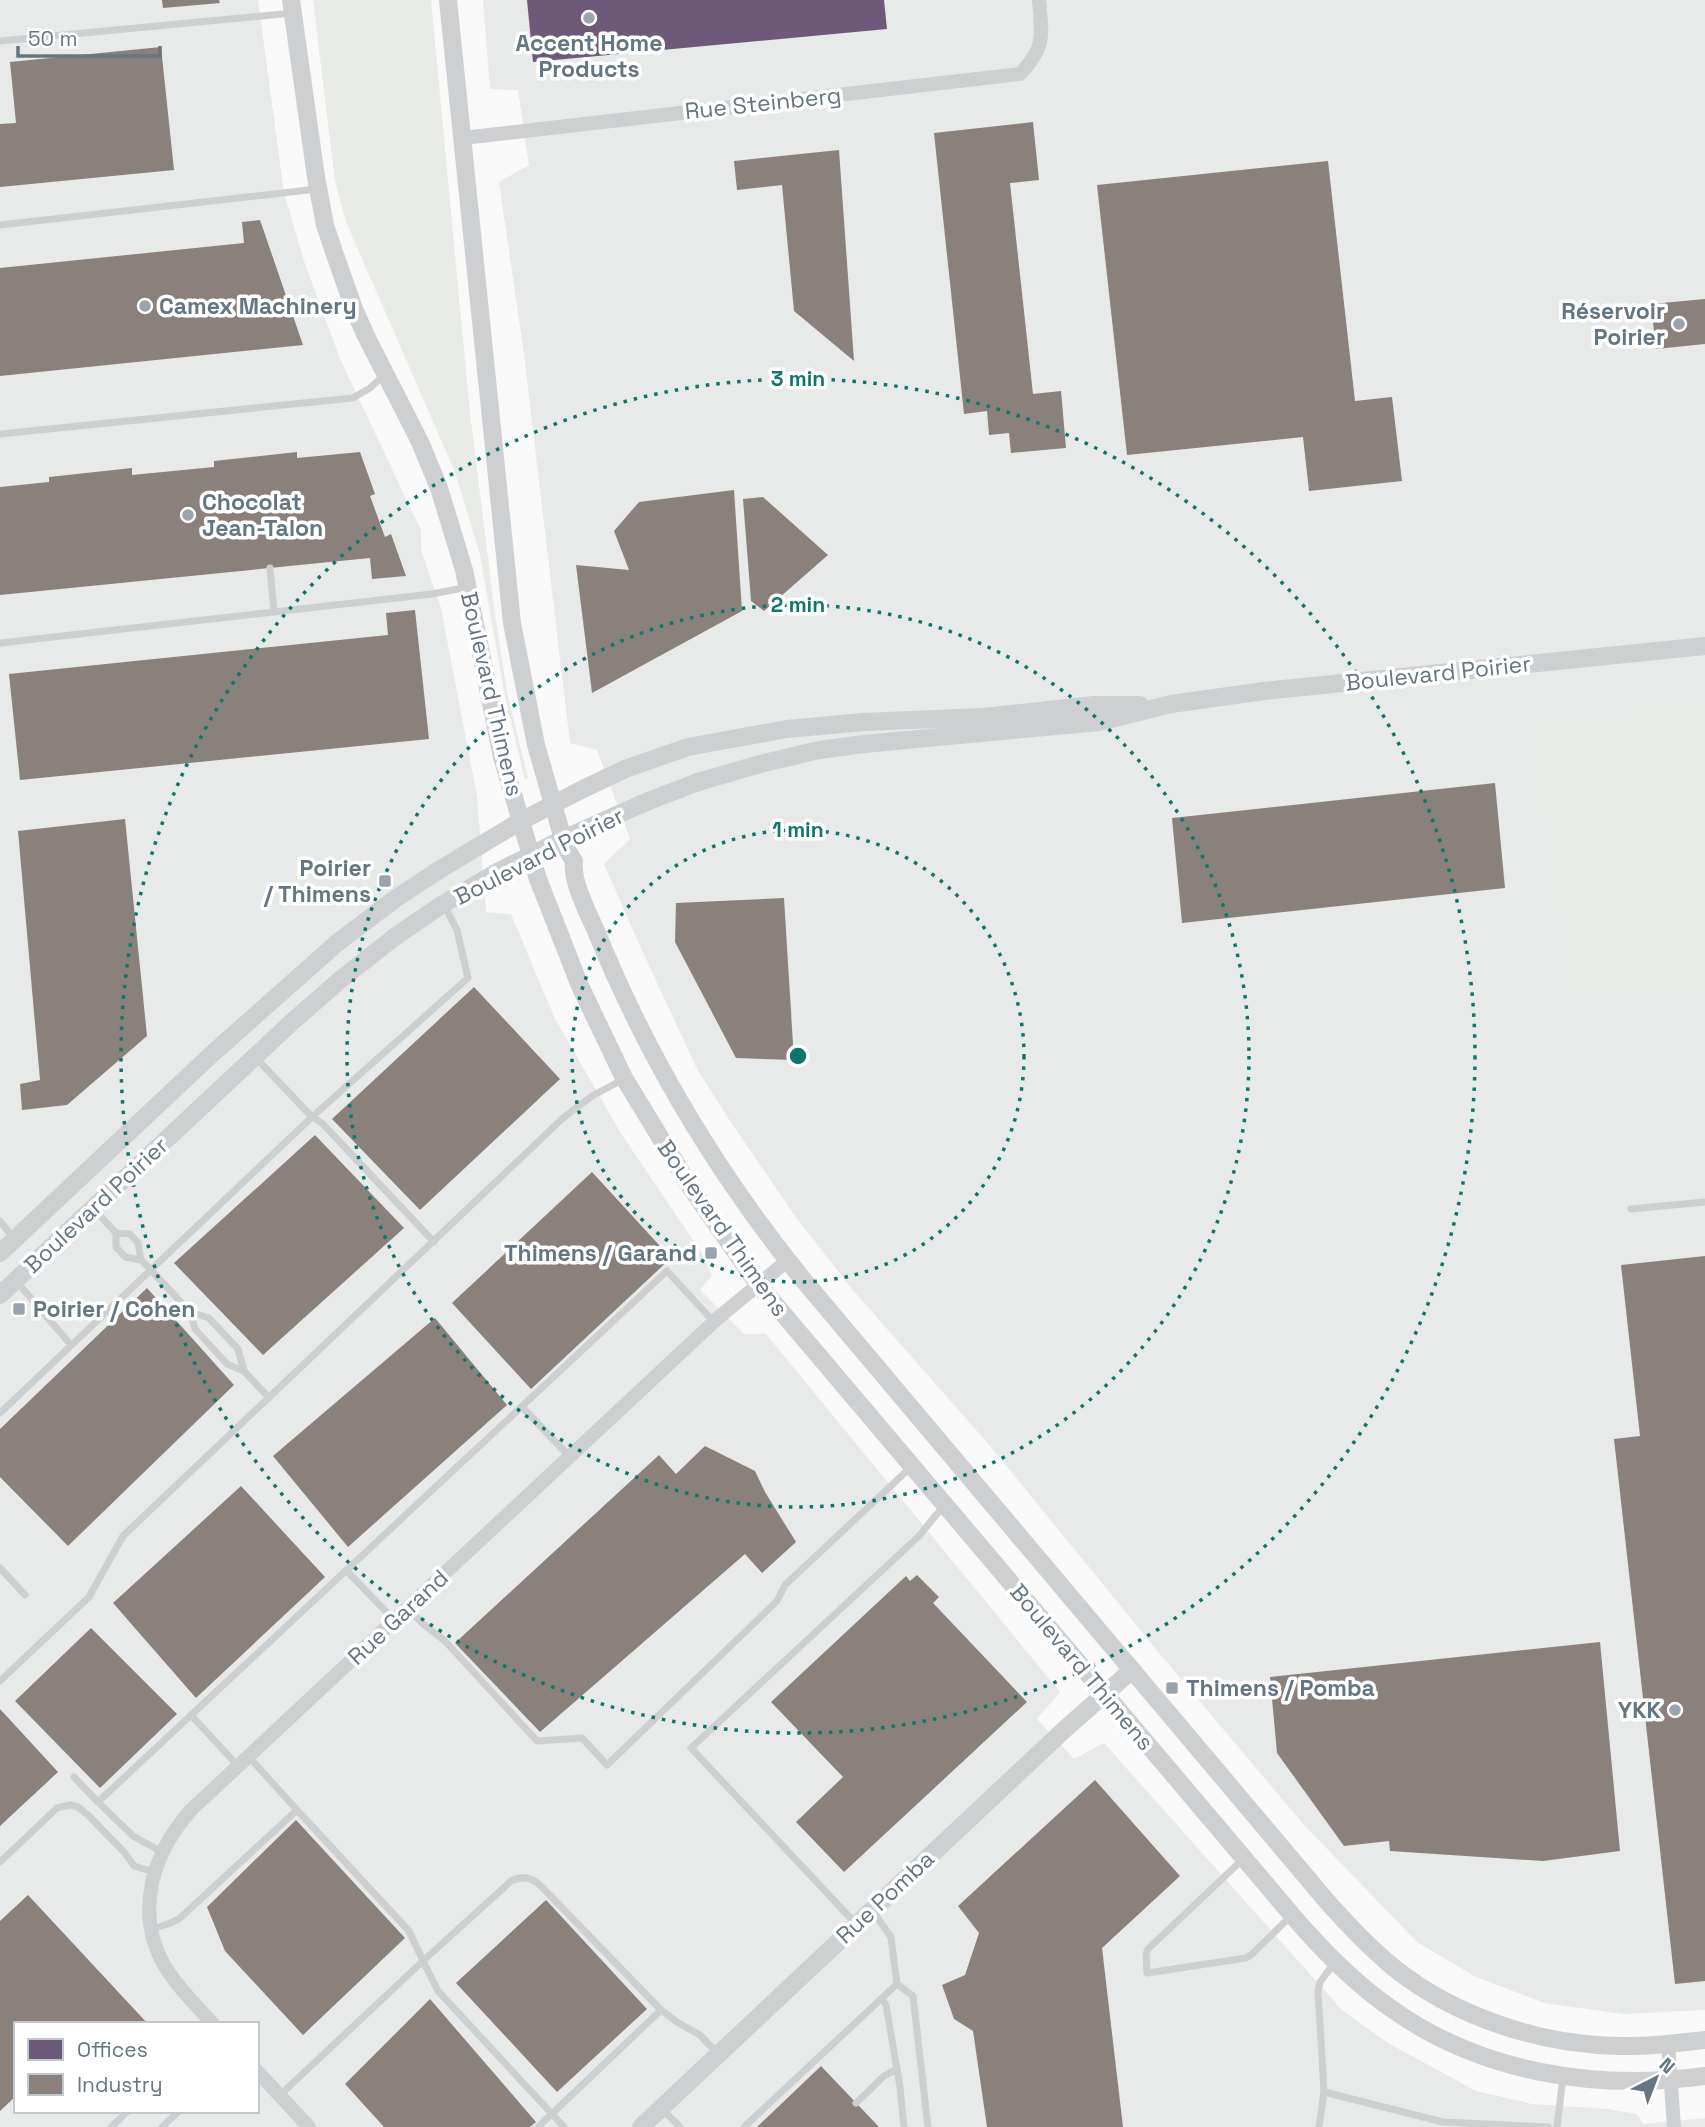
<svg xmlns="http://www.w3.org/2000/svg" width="1705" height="2127" viewBox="0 0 1705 2127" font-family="'Space Grotesk',sans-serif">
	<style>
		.built { fill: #e8e9e9; fill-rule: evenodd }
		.green { fill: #e8ebe6 }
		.offices { fill: #6d597a }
		.industry { fill: #8a817c }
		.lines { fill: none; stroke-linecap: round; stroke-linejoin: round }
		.service { stroke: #cecfd0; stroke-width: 7 }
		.minor { stroke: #cecfd0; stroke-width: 14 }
		.tertiary { stroke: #cecfd0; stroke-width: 18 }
		.ring { fill: none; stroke: #0f766e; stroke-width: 3.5; stroke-dasharray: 3.5 7 }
		.poi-dot { fill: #99a4ac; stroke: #fff; stroke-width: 2.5 }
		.labels { text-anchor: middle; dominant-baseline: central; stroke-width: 7; stroke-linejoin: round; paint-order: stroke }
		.poi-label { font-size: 23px; font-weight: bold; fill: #657683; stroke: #fff; text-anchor: start }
		.street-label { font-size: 23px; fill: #657683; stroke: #fff }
		.centre { fill: #0f766e; stroke: #fff; stroke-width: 3.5 }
		.ring-label { font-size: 21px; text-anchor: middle; font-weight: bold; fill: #0f766e; stroke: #fff; stroke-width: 7; stroke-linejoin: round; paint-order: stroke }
	</style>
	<rect width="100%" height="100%" fill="#f9f9f9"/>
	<g class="built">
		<path d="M 0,0 L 258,0 L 284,193 L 305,264 L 341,361 L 421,530 L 421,550 L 441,608 L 477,796 L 486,912 L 511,914 L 555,1019 L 622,1135 L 699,1249 L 712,1275 L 700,1290 L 744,1334 L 766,1334 L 1060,1692 L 1037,1719 L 1074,1759 L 1104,1743 L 1342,2010 L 1388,2043 L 1476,2091 L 1532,2104 L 1608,2109 L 1637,2114 L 1643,2124 L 1705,2118 L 1705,2127 L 0,2127 ZM 16,2024 L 257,2024 L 257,2111 L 16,2111 Z"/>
		<polygon points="483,0 1705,0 1705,2010 1623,2014 1544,2003 1474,1976 1417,1942 1304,1825 1159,1653 991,1447 851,1288 795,1216 730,1121 697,1069 639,944 604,864 630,839 597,750 570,743 524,354 499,182 529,165 518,90 490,89"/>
	</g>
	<g class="green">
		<polygon points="313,0 431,0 470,413 494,607 507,692 528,778 525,780 505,697 480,555 455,472 346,222 335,181"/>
		<polygon points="1705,707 1705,983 1574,999 1530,722"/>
	</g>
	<polygon class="offices" points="527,0 884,0 887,29 533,62"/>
	<g class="industry">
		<polygon points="162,0 219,0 220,3 163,8"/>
		<polygon points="161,47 174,170 0,187 0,124 16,123 10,62"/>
		<polygon points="1033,122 1039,180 1010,183 1033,394 1061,391 1066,448 1011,453 1009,433 989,435 987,411 964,414 934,133"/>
		<polygon points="839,150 854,361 794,311 782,185 737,190 734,161"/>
		<polygon points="1328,161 1355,401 1392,397 1402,481 1309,491 1303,437 1127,455 1097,185"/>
		<polygon points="260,220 303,345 0,376 0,268 244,243 242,222"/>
		<polygon points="1705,299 1705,344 1656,349 1651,304"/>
		<polygon points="297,452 297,458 360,452 375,494 370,496 385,537 391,534 406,576 372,579 370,558 0,595 0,487 49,482 49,477 132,468 132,475 214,467 214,461"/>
		<polygon points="734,490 742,611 592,693 576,565 629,570 614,531 639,502"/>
		<polygon points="763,497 828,555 764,611 751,601 743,499"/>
		<polygon points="415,610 429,739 20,780 9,674 388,635 386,613"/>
		<polygon points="1495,783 1505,888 1182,923 1172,818"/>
		<polygon points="125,819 147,1036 67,1105 22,1110 20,1084 40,1080 18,831"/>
		<polygon points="784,898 794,1060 736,1058 675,942 676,903"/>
		<polygon points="474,987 560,1079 420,1210 332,1119"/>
		<polygon points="315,1135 404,1228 263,1355 174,1263"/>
		<polygon points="592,1172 671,1258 531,1389 452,1303"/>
		<polygon points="1705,1256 1705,1981 1675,1984 1614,1439 1640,1436 1621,1265"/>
		<polygon points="147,1288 234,1385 68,1546 0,1477 0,1429"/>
		<polygon points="435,1318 507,1405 348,1547 273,1456"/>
		<polygon points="705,1446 755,1471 765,1492 796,1542 762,1573 745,1554 540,1732 455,1643 659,1455 676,1474"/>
		<polygon points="241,1486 325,1577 196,1698 113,1603"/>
		<polygon points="917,1575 939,1597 933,1603 1027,1702 844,1872 796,1822 843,1777 771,1702 906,1576 910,1581"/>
		<polygon points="91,1628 177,1714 100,1788 15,1701"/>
		<polygon points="1600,1642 1620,1851 1543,1861 1390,1851 1389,1841 1344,1846 1277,1753 1270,1677"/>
		<polygon points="0,1709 58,1772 0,1826"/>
		<polygon points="1095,1780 1180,1876 1102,1948 1123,2127 987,2127 973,2031 954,2019 942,1985 965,1975 979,1933 958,1906"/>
		<polygon points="296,1820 405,1938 303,2035 225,1951 207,1907"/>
		<polygon points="28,1895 148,2024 16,2024 16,2096 0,2111 0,1921"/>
		<polygon points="546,1900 647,2009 557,2092 456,1983"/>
		<polygon points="430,1999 536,2122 530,2127 384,2127 345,2084"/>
		<polygon points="821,2066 879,2127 757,2127"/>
	</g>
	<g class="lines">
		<g class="service">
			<polyline points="0,41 293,13"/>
			<polyline points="0,225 317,189"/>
			<polyline points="0,434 353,398 370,388 384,375"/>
			<polyline points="270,568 274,612"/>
			<polyline points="0,643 432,594 468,587"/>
			<polyline points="255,1057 312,1117 322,1123 434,1242"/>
			<polyline points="93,1208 116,1233"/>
			<polyline points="1631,1209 1705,1202"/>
			<polyline points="0,1221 15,1240"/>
			<polyline points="141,1260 125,1257 116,1247 116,1233 130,1234 138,1243 141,1260 151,1270 190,1312 209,1318 238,1349 244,1371 227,1364 195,1329 190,1312"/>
			<polyline points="17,1282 71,1345"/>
			<polyline points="244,1371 269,1398"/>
			<polyline points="522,1407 569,1456"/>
			<polyline points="0,1413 312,1117 468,978 457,930 444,905"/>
			<polyline points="0,1568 25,1595"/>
			<polyline points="346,1570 394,1620"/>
			<polyline points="408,1608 422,1623 445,1641 537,1741 582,1738 607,1765 777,1601 785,1585 911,1467"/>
			<polyline points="0,1681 89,1597 123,1536 563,1118 592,1096 624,1079"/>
			<polyline points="191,1715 238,1766"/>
			<polyline points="74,1777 98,1802"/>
			<polyline points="162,1852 133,1836 98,1802 667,1271 714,1322"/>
			<polyline points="1243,1859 1148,1949 1146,1954 1147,1973 1246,1958 1251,1955 1291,1916"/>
			<polyline points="0,1862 57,1808 70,1805 78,1807 88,1815 124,1852 134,1866 154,1872"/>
			<polyline points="856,1924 691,1748 919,1536 936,1515 945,1506"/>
			<polyline points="152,1929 168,1924 179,1919 297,1810 249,1757"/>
			<polyline points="1335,1962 1320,1982 1318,1991 1324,2092 1443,2122 1548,2127"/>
			<polyline points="897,1984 913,1996 928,2127"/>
			<polyline points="882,1999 886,2005 900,2087 904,2127"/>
			<polyline points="280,2095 423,1961 409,1931 297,1810"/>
			<polyline points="856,2103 884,2076 897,2069"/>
			<polyline points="662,2109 680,2127"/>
			<polyline points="111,2127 128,2111"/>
			<polyline points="162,2127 179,2111"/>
			<polyline points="538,2127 661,2010 677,2022 700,2035 718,2054"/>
			<path d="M 564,2127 L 438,1991 L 423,1961 L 511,1881 C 521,1876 531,1877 540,1885 L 661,2010"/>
			<polyline points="744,2127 897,1984 891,1937 872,1910"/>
			<polyline points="1319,2127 1324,2092"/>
			<polyline points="1557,2127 1563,2077"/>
		</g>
		<g class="minor">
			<path d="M 463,138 L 1020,74 C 1046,47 1042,35 1039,0"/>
			<path d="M 213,2024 C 196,2005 177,1987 164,1965 C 134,1911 153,1853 191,1810 L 718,1318 L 787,1261"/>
			<polyline points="1668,2044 1674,2127"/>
			<polyline points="257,2071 309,2127"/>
		</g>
		<g class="tertiary">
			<path d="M 291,0 L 316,177 L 325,225 L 334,252 L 354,309 L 366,336 L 420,442 L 439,488 L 464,570 L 502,757 L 538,879 L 580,986 L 624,1078 L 691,1188 L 758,1284 L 1292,1915 C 1321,1949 1352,1981 1389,2007 C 1480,2073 1596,2091 1705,2076"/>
			<path d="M 448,0 L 512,623 L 536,745 L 563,839 L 567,850 L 574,861 C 571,880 588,913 596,931 C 648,1059 718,1175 805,1282 L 1325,1899 C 1346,1923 1368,1946 1393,1967 C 1455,2017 1541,2045 1620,2046 C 1649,2047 1677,2043 1705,2040"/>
			<polyline points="0,1253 212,1054 337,943 395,899 439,870 521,821 583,789 625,769 688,747 787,729 864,722 983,717 1094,705 1140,705"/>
			<polyline points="0,1295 293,1021 340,980 396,936 443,904 499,871 563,839 646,802 698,782 760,764 819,750 864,744 1099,722 1171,704 1264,691 1705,646"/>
			<polyline points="641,2127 1064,1730 1132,1670"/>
		</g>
	</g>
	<g class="ring">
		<circle cx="798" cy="1056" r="226"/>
		<circle cx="798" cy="1056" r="451"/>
		<circle cx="798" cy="1056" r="677"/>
	</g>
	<g class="poi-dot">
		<circle cx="589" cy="18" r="7"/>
		<circle cx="145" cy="306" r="7"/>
		<circle cx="1679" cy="324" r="7"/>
		<circle cx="188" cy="515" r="7"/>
		<rect x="378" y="874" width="14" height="14" rx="3.5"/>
		<rect x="704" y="1246" width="14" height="14" rx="3.5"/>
		<rect x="12" y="1302" width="14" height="14" rx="3.5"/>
		<rect x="1165" y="1681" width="14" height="14" rx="3.5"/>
		<circle cx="1675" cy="1710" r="7"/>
	</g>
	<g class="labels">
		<g class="poi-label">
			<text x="589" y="43" text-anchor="middle">Accent Home<tspan x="589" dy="26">Products</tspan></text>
			<text x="159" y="306">Camex Machinery</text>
			<text x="1665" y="311" text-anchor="end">Réservoir<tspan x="1665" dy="26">Poirier</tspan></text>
			<text x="202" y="502">Chocolat<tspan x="202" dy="26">Jean-Talon</tspan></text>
			<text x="371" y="868" text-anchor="end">Poirier<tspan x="371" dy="26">/ Thimens</tspan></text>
			<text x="697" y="1253" text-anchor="end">Thimens / Garand</text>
			<text x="33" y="1309">Poirier / Cohen</text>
			<text x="1186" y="1688">Thimens / Pomba</text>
			<text x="1661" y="1710" text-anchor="end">YKK</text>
		</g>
		<g class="street-label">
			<text transform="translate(763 103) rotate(-6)">Rue Steinberg</text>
			<text transform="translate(1438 673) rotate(-6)">Boulevard Poirier</text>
			<text transform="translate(492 694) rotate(77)">Boulevard Thimens</text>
			<text transform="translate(539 856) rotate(-27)">Boulevard Poirier</text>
			<text transform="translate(96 1205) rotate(-43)">Boulevard Poirier</text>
			<text transform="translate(723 1228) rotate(55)">Boulevard Thimens</text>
			<text transform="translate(398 1617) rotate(-43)">Rue Garand</text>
			<text transform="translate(1082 1667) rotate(50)">Boulevard Thimens</text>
			<text transform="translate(885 1897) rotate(-43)">Rue Pomba</text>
		</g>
	</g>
	<circle cx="798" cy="1056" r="10" class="centre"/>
	<g class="ring-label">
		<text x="798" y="386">3 min</text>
		<text x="798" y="612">2 min</text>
		<text x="798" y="837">1 min</text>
	</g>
	<rect x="14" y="2022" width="245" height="91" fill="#ffffff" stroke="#c1c8cd" stroke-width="2"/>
	<rect x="28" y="2039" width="35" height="21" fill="#6d597a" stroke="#c1c8cd" stroke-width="2"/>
	<text x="77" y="2057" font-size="21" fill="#657683">Offices</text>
	<rect x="28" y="2074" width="35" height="21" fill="#8a817c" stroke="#c1c8cd" stroke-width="2"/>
	<text x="77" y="2092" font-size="21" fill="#657683">Industry</text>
	<g transform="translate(1656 2078) rotate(42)" stroke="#ffffff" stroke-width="5" paint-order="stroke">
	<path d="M0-5L12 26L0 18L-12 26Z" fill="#657683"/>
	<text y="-10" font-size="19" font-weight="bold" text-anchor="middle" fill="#657683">N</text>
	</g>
	<path d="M18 46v10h142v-10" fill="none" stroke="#657683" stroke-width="3.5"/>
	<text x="28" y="46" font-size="21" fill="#657683" stroke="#ffffff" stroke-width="5" paint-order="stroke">50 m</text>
</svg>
